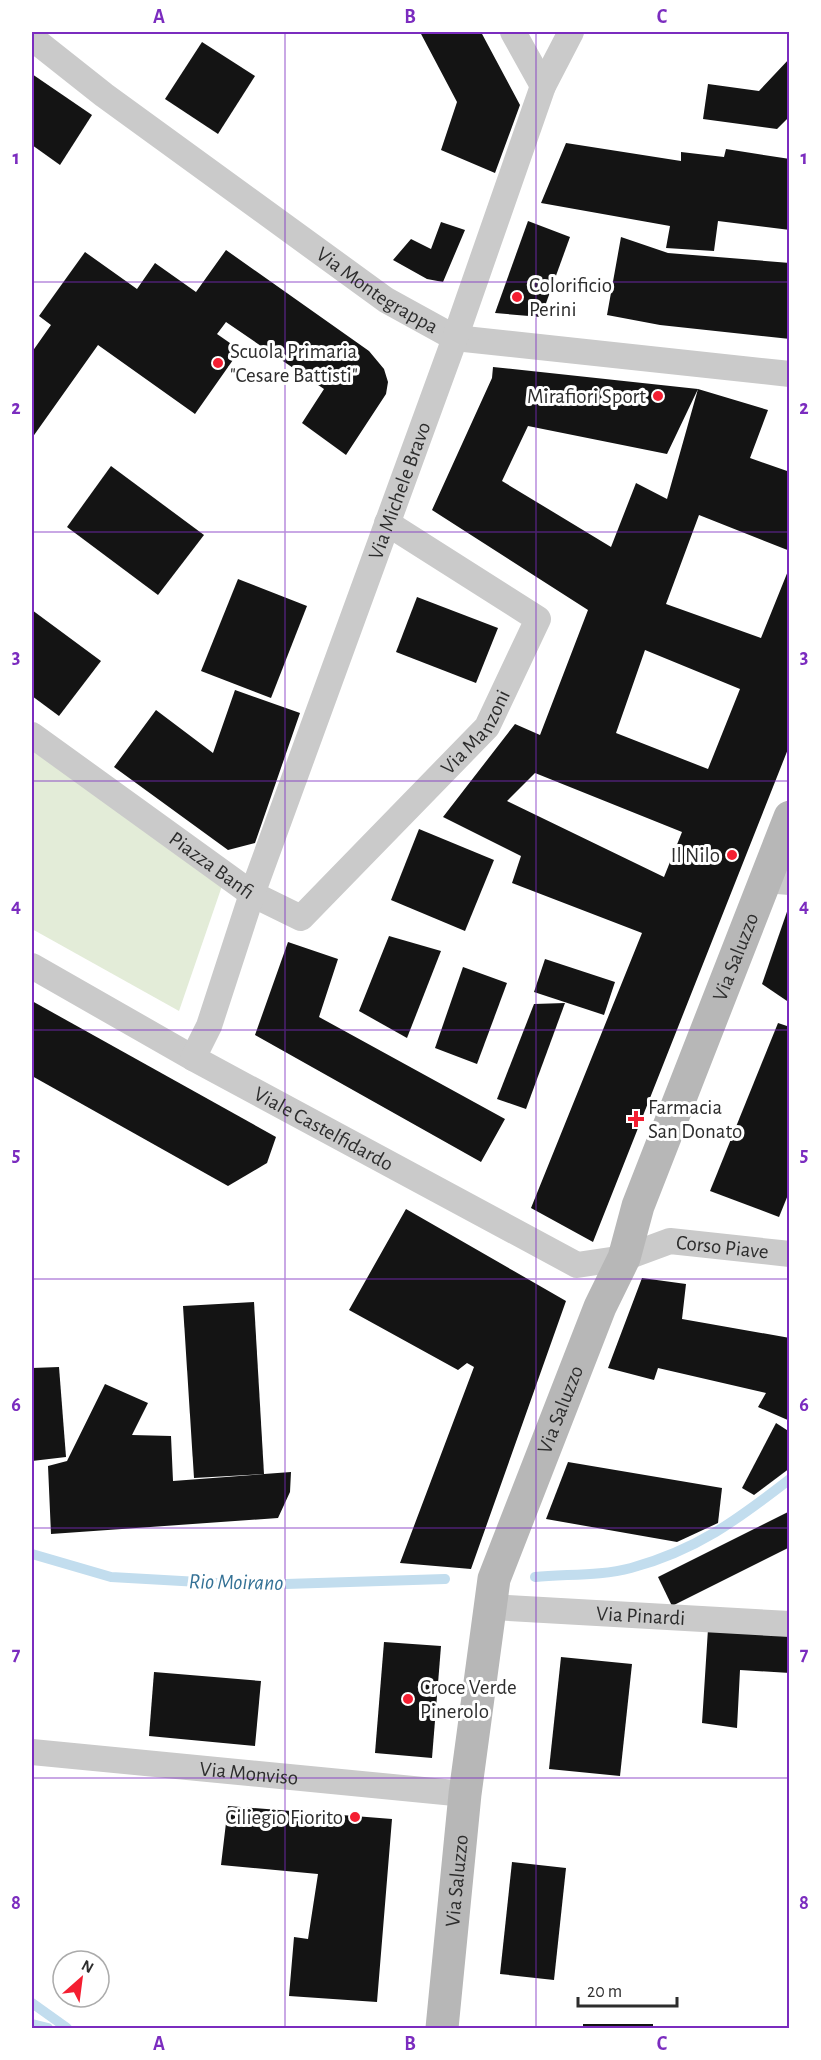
<svg xmlns="http://www.w3.org/2000/svg" width="821" height="2060" viewBox="0 0 821 2060" font-family="'Alegreya Sans',sans-serif">
	<style>
		.green { fill: #e3ecd8 }
		.lines { fill: none; stroke-linecap: round; stroke-linejoin: round }
		.stream { stroke: #c2ddee; stroke-width: 10 }
		.building { fill: #141414; fill-rule: evenodd }
		.minor { stroke: #cacaca; stroke-width: 26 }
		.secondary { stroke: #b7b7b7; stroke-width: 33 }
		.grid { fill: none; stroke: #7b2cbf; stroke-width: 1.5; stroke-opacity: 0.55 }
		.poi-dot { fill: #f41e31; stroke: #fff; stroke-width: 2 }
		.labels { text-anchor: middle; dominant-baseline: central; stroke-width: 6; stroke-linejoin: round; paint-order: stroke }
		.poi-label { font-size: 21px; fill: #2d2d2d; stroke: #fff; text-anchor: start }
		.street-label { font-size: 21px; fill: #2d2d2d; stroke: #fff }
		.water-label { font-size: 22px; font-style: italic; fill: #347195; stroke: #fff }
		.neatline { fill: none; stroke: #7b2cbf; stroke-width: 2 }
		.grid-label { font-size: 20px; text-anchor: middle; font-weight: bold; fill: #7b2cbf }
	</style>
	<rect width="100%" height="100%" fill="#fff"/>
	<polygon class="green" points="32,745 223,883 179,1011 32,929"/>
	<g class="lines">
		<g class="stream">
			<polyline points="32,1554 111,1577 252,1585 445,1579"/>
			<path d="M 535,1577 C 566,1574 601,1576 631,1568 C 697,1550 737,1520 790,1479"/>
			<polyline points="32,2003 67,2028"/>
			<polyline points="32,2024 48,2028"/>
		</g>
	</g>
	<g class="building">
		<polygon points="420,32 481,32 520,105 495,173 441,150 457,102"/>
		<polygon points="202,42 255,76 218,134 165,99"/>
		<polygon points="790,58 790,116 777,129 703,119 708,84 759,91"/>
		<polygon points="32,74 92,115 60,165 32,145"/>
		<polygon points="566,143 681,161 681,152 724,157 726,149 790,159 790,230 718,221 714,251 666,248 670,226 541,203"/>
		<polygon points="528,221 570,237 541,317 495,313"/>
		<polygon points="441,222 465,230 443,282 427,279 393,260 411,239 431,249"/>
		<polygon points="621,237 668,253 790,263 790,339 660,325 607,315"/>
		<polygon points="226,250 369,351 384,369 388,382 386,394 346,455 302,423 324,389 226,322 217,334 240,350 195,414 98,345 32,438 32,352 51,325 39,316 85,252 137,289 155,263 196,292"/>
		<path d="M 493,367 L 698,389 L 768,410 L 750,458 L 790,472 L 790,551 L 699,515 L 666,604 L 761,638 L 790,566 L 790,744 L 593,1242 L 531,1208 L 642,933 L 512,883 L 521,856 L 443,817 L 515,724 L 540,735 L 588,610 L 432,510 L 492,378 ZM 698,389 L 667,499 L 636,483 L 611,547 L 502,481 L 528,426 L 667,454 ZM 645,650 L 740,689 L 708,769 L 616,733 ZM 535,773 L 682,832 L 664,877 L 507,801 Z"/>
		<polygon points="111,466 204,535 158,595 67,527"/>
		<polygon points="238,579 307,606 271,698 201,671"/>
		<polygon points="417,597 498,628 476,683 396,652"/>
		<polygon points="32,610 101,661 59,716 32,696"/>
		<polygon points="235,690 300,713 255,843 228,850 114,767 156,710 213,753"/>
		<polygon points="419,829 494,860 465,931 391,900"/>
		<polygon points="790,903 790,1003 762,984"/>
		<polygon points="389,936 441,951 407,1038 359,1011"/>
		<polygon points="288,942 338,959 319,1017 505,1119 481,1162 255,1035"/>
		<polygon points="545,959 615,982 604,1015 534,992"/>
		<polygon points="463,967 507,983 477,1064 435,1048"/>
		<polygon points="32,1001 276,1137 267,1163 228,1186 32,1076"/>
		<polygon points="565,1003 526,1109 497,1099 534,1004"/>
		<polygon points="778,1023 790,1027 790,1190 779,1217 710,1191"/>
		<polygon points="406,1209 566,1301 471,1569 400,1563 474,1367 467,1363 458,1370 349,1310"/>
		<polygon points="642,1278 686,1284 682,1319 790,1338 790,1421 758,1407 766,1393 658,1368 654,1380 608,1368"/>
		<polygon points="254,1302 264,1474 194,1478 183,1306"/>
		<polygon points="59,1367 66,1457 32,1461 32,1368"/>
		<polygon points="105,1384 148,1403 132,1435 171,1436 173,1481 291,1472 290,1492 278,1518 51,1534 48,1466 67,1461"/>
		<polygon points="776,1423 790,1432 790,1468 754,1495 742,1488"/>
		<polygon points="568,1462 722,1488 718,1523 677,1542 546,1519"/>
		<polygon points="790,1511 790,1547 672,1606 658,1577"/>
		<polygon points="708,1629 790,1635 790,1673 740,1670 737,1728 702,1723"/>
		<polygon points="384,1642 441,1646 432,1758 375,1753"/>
		<polygon points="561,1657 632,1664 620,1776 549,1769"/>
		<polygon points="154,1672 261,1681 255,1746 149,1736"/>
		<polygon points="228,1806 392,1819 377,2002 289,1996 294,1937 308,1939 318,1874 221,1865"/>
		<polygon points="512,1862 566,1868 554,1980 500,1974"/>
		<rect x="583" y="2024" width="70" height="4"/>
	</g>
	<g class="lines">
		<g class="minor">
			<polyline points="513,32 543,86"/>
			<path id="s1" d="M 32,38 L 104,95 L 386,300 L 455,338 L 790,374"/>
			<path id="s2" d="M 32,735 L 252,894 L 301,918 L 487,727 L 538,619 L 387,523"/>
			<polyline points="765,880 790,882"/>
			<path id="s3" d="M 32,966 L 193,1058 L 577,1265 L 624,1258 L 670,1241 L 790,1254"/>
			<path id="s4" d="M 193,1058 L 209,1026 L 252,894 L 455,338 L 543,86 L 571,32"/>
			<path id="s5" d="M 491,1607 L 790,1624"/>
			<path id="s6" d="M 32,1752 L 465,1794"/>
		</g>
		<path class="secondary" id="s7" d="M 442,2028 L 465,1794 L 494,1579 L 600,1307 L 624,1258 L 638,1206 L 790,817"/>
	</g>
	<path class="grid" d="M 285,32 L 285,2028M 536,32 L 536,2028M 32,282 L 790,282M 32,532 L 790,532M 32,781 L 790,781M 32,1030 L 790,1030M 32,1279 L 790,1279M 32,1528 L 790,1528M 32,1778 L 790,1778"/>
	<g class="poi-dot">
		<circle cx="517" cy="297" r="6"/>
		<circle cx="218" cy="363" r="6"/>
		<circle cx="658" cy="396" r="6"/>
		<circle cx="732" cy="855" r="6"/>
		<path d="M633 1110h6v6h6v6h-6v6h-6v-6h-6v-6h6z"/>
		<circle cx="408" cy="1699" r="6"/>
		<circle cx="355" cy="1817" r="6"/>
	</g>
	<g class="labels">
		<g class="poi-label">
			<text x="529" y="285">Colorificio<tspan x="529" dy="24">Perini</tspan></text>
			<text x="230" y="351">Scuola Primaria<tspan x="230" dy="24">"Cesare Battisti"</tspan></text>
			<text x="646" y="396" text-anchor="end">Mirafiori Sport</text>
			<text x="720" y="855" text-anchor="end">Il Nilo</text>
			<text x="648" y="1107">Farmacia<tspan x="648" dy="24">San Donato</tspan></text>
			<text x="420" y="1687">Croce Verde<tspan x="420" dy="24">Pinerolo</tspan></text>
			<text x="343" y="1817" text-anchor="end">Ciliegio Fiorito</text>
		</g>
		<g class="street-label">
			<text stroke="none"><textPath href="#s1" startOffset="428">Via Montegrappa</textPath></text>
			<text stroke="none"><textPath href="#s4" startOffset="604">Via Michele Bravo</textPath></text>
			<text stroke="none"><textPath href="#s2" startOffset="582">Via Manzoni</textPath></text>
			<text stroke="none"><textPath href="#s2" startOffset="222">Piazza Banfi</textPath></text>
			<text stroke="none"><textPath href="#s7" startOffset="1120">Via Saluzzo</textPath></text>
			<text stroke="none"><textPath href="#s3" startOffset="334">Viale Castelfidardo</textPath></text>
			<text stroke="none"><textPath href="#s3" startOffset="771">Corso Piave</textPath></text>
			<text stroke="none"><textPath href="#s7" startOffset="634">Via Saluzzo</textPath></text>
			<text stroke="none"><textPath href="#s5" startOffset="150">Via Pinardi</textPath></text>
			<text stroke="none"><textPath href="#s6" startOffset="218">Via Monviso</textPath></text>
			<text stroke="none"><textPath href="#s7" startOffset="148">Via Saluzzo</textPath></text>
		</g>
		<g class="water-label">
			<text transform="translate(236 1582) rotate(1)">Rio Moirano</text>
		</g>
	</g>
	<rect width="821" height="2060" fill="none" stroke="#ffffff" stroke-width="66"/>
	<g transform="translate(81 1979) rotate(28)"><circle r="28" fill="#ffffff" stroke="#ababab" stroke-width="1.5"/>
	<path d="M0-4.5L10 22L0 15L-10 22Z" fill="#f41e31"/>
	<text y="-9" font-size="16" font-weight="bold" text-anchor="middle" fill="#2d2d2d">N</text>
	</g>
	<path d="M578 1997v9h99v-9" fill="none" stroke="#2d2d2d" stroke-width="3"/>
	<text x="587" y="1997" font-size="18" fill="#2d2d2d" stroke="#ffffff" stroke-width="4.5" paint-order="stroke">20 m</text>
	<rect x="33" y="33" width="755" height="1994" class="neatline"/>
	<g class="grid-label">
		<text x="159" y="23">A</text>
		<text x="410" y="23">B</text>
		<text x="662" y="23">C</text>
		<text x="16" y="164">1</text>
		<text x="804" y="164">1</text>
		<text x="16" y="414">2</text>
		<text x="804" y="414">2</text>
		<text x="16" y="663">3</text>
		<text x="804" y="663">3</text>
		<text x="16" y="912">4</text>
		<text x="804" y="912">4</text>
		<text x="16" y="1161">5</text>
		<text x="804" y="1161">5</text>
		<text x="16" y="1411">6</text>
		<text x="804" y="1411">6</text>
		<text x="16" y="1660">7</text>
		<text x="804" y="1660">7</text>
		<text x="16" y="1909">8</text>
		<text x="804" y="1909">8</text>
		<text x="159" y="2050">A</text>
		<text x="410" y="2050">B</text>
		<text x="662" y="2050">C</text>
	</g>
</svg>
